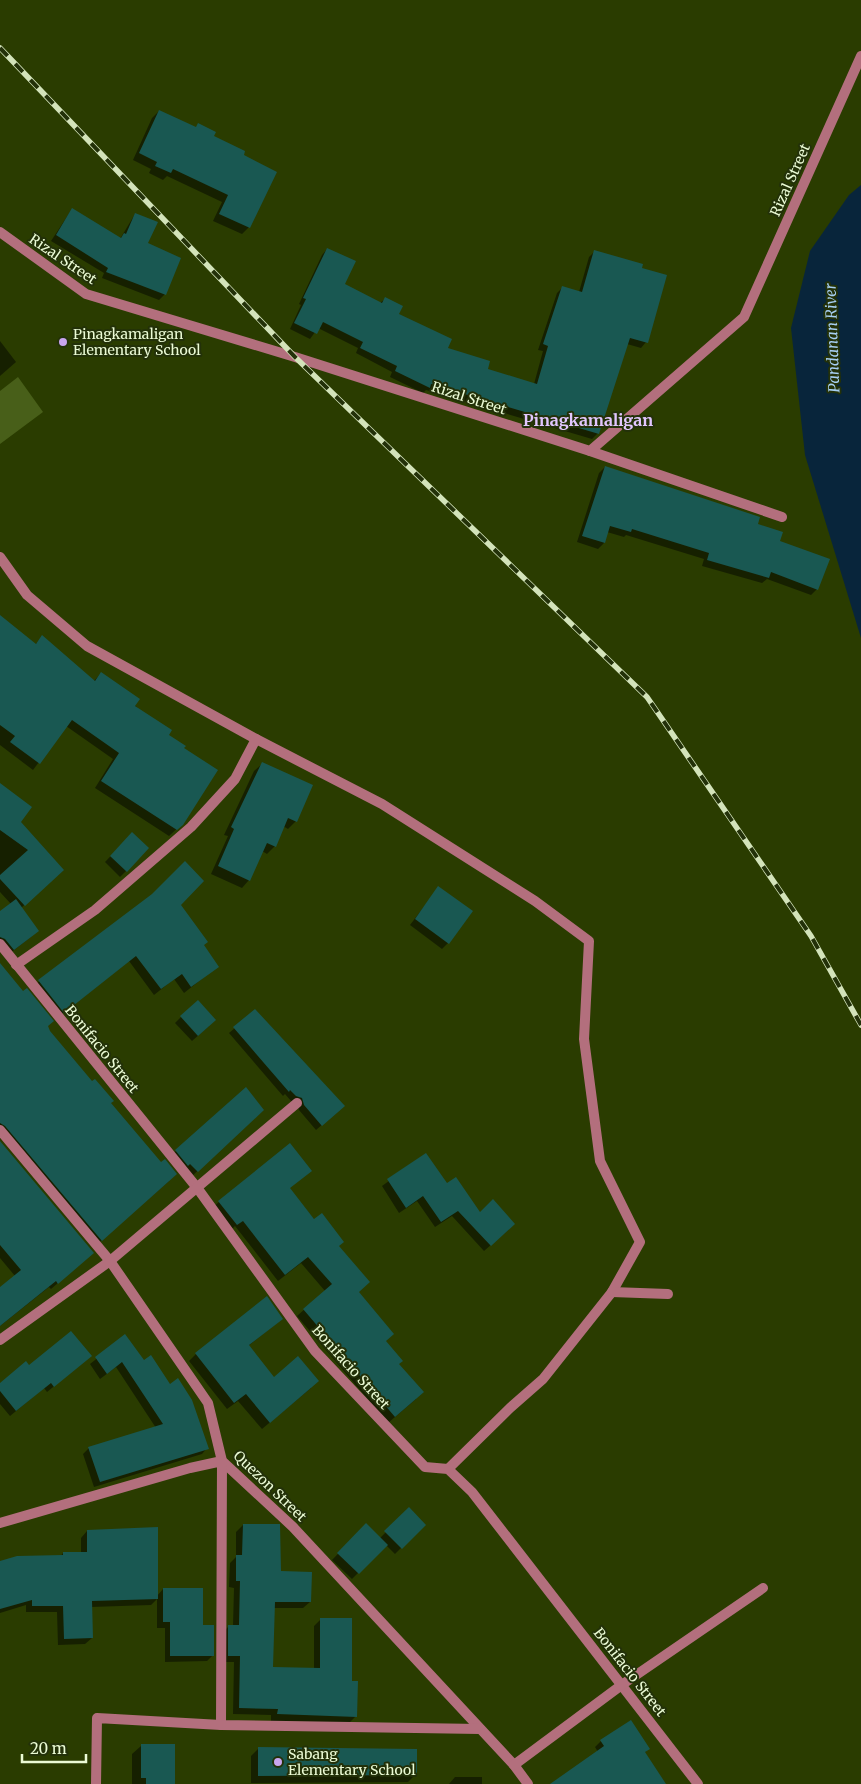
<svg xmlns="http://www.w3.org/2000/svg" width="861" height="1784" viewBox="0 0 861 1784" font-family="Merriweather,serif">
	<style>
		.green { fill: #485f19 }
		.water { fill: #08253b }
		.shadow { fill: #0007 }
		.building { fill: #195852 }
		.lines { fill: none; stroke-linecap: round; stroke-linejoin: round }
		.minor { stroke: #b36f7d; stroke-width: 10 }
		.tertiary { stroke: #b36f7d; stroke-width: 10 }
		.rail-casing { stroke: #d3e3ba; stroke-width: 5.5 }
		.rail { stroke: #233109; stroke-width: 4; stroke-dasharray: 11; stroke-linecap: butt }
		.poi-dot { fill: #c9a5ee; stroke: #233109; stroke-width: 2 }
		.labels { text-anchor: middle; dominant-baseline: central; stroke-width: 4; stroke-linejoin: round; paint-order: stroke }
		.street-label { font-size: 14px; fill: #ebfbd5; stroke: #233109 }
		.poi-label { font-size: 14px; fill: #ebfbd5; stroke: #233109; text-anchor: start }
		.water-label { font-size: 15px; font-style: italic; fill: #a6cef2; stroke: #233109 }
		.quarter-label { font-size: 16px; font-weight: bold; fill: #e2c7ff; stroke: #233109 }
	</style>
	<rect width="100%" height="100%" fill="#2a3c00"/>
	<polygon class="green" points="18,377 43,412 0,444 0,391"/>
	<polygon class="water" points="861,185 861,638 805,455 791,328 810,251 849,195"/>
	<g class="shadow">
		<polygon points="159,111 213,137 242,156 249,227 242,234 213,221 222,202 167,176 163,180 149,173 151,169 133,160 152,118"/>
		<polygon points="72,209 120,239 135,214 165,294 159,300 102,278 104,273 51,241"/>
		<polygon points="327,249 343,285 380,303 385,299 397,315 446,349 486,370 534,384 543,351 538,350 557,293 563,287 579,292 589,257 595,251 646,342 641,348 627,344 598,433 592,439 426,390 423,393 390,377 392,372 356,353 358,348 318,328 310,339 290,329 301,305 299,304 322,255"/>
		<polygon points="0,341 16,362 0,376"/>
		<polygon points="605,467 756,525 779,541 817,589 811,595 767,579 762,583 702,566 704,559 626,535 624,537 607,532 604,543 598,549 577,542 599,473"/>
		<polygon points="0,623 35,645 42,637 94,681 101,673 167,736 182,824 169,836 95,788 113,759 66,726 33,770 0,745"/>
		<polygon points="262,764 296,821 288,829 283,826 275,846 267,854 262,851 249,880 242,888 211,874 228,836 224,835 254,771"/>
		<polygon points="0,786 19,822 56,876 21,908 32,936 9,954 0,941 0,913 11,904 0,892"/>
		<polygon points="126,840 126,871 120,877 105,862"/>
		<polygon points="439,887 448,943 442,949 410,925"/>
		<polygon points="152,896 179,905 217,967 184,993 174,979 154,995 129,961 57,1018 32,987"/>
		<polygon points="0,965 49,1032 110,1104 169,1181 95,1246 0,1133"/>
		<polygon points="255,1011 338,1111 316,1130 299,1110 297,1103 291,1101 285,1094 283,1096 229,1033"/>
		<polygon points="181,1017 209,1026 192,1041 175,1023"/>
		<polygon points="262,1110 191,1177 171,1156 176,1151"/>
		<polygon points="0,1143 86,1259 51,1289 49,1287 0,1326 0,1289 15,1276 0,1258"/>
		<polygon points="426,1154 447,1185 479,1214 508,1230 484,1251 452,1216 435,1227 417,1201 399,1213 382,1186"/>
		<polygon points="289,1189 337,1247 357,1292 416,1399 388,1423 297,1316 325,1291 301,1263 278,1281 235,1226 230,1231 212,1208 219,1202"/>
		<polygon points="282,1319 248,1346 273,1378 311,1388 262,1429 238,1401 227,1409 189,1361 196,1354"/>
		<polygon points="125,1336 207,1448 202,1454 94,1487 83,1454 89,1448 156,1428 116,1367 100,1379 90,1364"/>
		<polygon points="84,1362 47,1392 44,1388 10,1416 0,1404 0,1384 29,1367"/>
		<polygon points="409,1509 424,1525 395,1554 386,1545 352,1579 332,1560 366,1525 380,1538"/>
		<polygon points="243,1525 280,1572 310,1602 303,1608 274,1608 272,1668 314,1669 314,1626 321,1619 351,1682 356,1716 349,1723 271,1721 271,1715 233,1714 234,1662 222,1662 222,1633 229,1626 233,1626 234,1588 229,1587 230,1563 236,1557 236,1532"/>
		<polygon points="87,1531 157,1596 163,1589 202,1626 213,1655 207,1661 165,1662 165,1628 157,1628 157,1599 151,1605 91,1607 92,1638 85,1644 58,1645 57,1612 26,1612 26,1605 0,1613 0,1563 60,1557 63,1553 81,1553 81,1538"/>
		<polygon points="630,1721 648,1749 644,1753 665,1784 552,1784 598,1752 595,1747 601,1741"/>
		<polygon points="141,1746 174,1784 132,1784 132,1754"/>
		<polygon points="258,1749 416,1774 408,1782 251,1783 251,1756"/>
		<polygon points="455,1777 482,1777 482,1784 449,1784"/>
	</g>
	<g class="building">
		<polygon points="159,110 196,127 198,123 216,132 214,136 245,151 244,155 277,172 250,228 219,214 228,195 173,169 171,173 155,166 157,162 139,153"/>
		<polygon points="72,208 121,238 124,233 126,234 135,213 158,222 148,243 181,258 166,295 106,272 108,268 56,235"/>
		<polygon points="327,248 356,261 345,284 382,303 385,297 403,306 399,314 452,339 448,348 490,361 488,369 537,384 548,346 543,344 562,286 582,292 594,250 643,264 642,268 667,275 648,343 630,338 599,434 431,384 430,388 395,371 397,366 360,348 363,342 323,322 317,334 294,323 306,299 303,298"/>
		<polygon points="605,466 760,517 758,524 783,532 780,541 830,559 818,590 771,572 769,578 707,560 709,553 632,529 631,532 610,526 605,543 582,536"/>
		<polygon points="0,615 36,644 42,635 95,681 101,672 140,699 135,706 172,730 169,735 186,746 184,748 218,770 183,825 177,830 101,781 119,753 72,720 40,764 10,742 15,736 0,725"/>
		<polygon points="262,762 313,785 297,822 288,818 276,847 267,843 250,881 218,866 234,829 231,827"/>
		<polygon points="0,783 32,807 21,822 64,870 25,906 0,879 0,875 28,850 0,830"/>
		<polygon points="132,832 149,848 127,872 110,856"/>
		<polygon points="185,861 204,881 181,905 208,942 204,945 219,967 191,987 182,974 161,989 136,956 64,1013 38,980 152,894"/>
		<polygon points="438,886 473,911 449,944 415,919"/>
		<polygon points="16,899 39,931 14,950 5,939 0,937 0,911"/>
		<polygon points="0,963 23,991 27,988 54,1021 48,1026 50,1031 92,1081 95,1079 114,1101 111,1103 161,1162 165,1159 177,1174 102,1241 5,1126 0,1123"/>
		<polygon points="198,1000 216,1020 198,1036 180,1016"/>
		<polygon points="255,1009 345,1106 322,1126 304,1105 302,1098 296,1096 290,1090 289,1092 233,1027"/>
		<polygon points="246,1087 264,1110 198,1172 190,1164 188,1166 175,1150"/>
		<polygon points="0,1141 94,1253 58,1284 56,1281 0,1326 0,1287 21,1270 0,1245"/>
		<polygon points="290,1143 312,1171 290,1188 314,1219 322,1213 344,1242 339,1246 370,1282 359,1292 394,1334 386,1341 403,1361 399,1364 424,1392 395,1417 303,1309 332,1284 308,1257 285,1275 243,1221 237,1225 218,1201"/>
		<polygon points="426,1153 447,1183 456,1177 480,1212 493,1199 515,1224 491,1246 458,1211 441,1222 423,1196 406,1208 387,1179"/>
		<polygon points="267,1296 283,1319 249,1345 274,1377 298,1356 319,1381 270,1423 246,1394 234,1403 195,1353"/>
		<polygon points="71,1331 92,1356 54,1387 51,1383 16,1411 0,1391 0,1383 26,1361 29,1365"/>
		<polygon points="125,1334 144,1360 151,1355 170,1384 178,1378 192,1400 209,1449 100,1482 88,1447 163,1424 122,1362 107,1374 95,1357"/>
		<polygon points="409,1507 426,1525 402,1549 384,1531"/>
		<polygon points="366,1523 388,1545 359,1574 337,1553"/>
		<polygon points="243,1524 280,1524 281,1571 312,1572 311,1602 275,1602 273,1667 320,1668 320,1618 352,1618 352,1681 358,1681 357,1717 277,1714 278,1709 239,1708 240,1656 228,1656 228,1625 239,1625 240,1581 236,1581 236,1555 242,1555"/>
		<polygon points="158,1527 158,1599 92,1601 93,1638 64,1639 63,1606 32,1606 32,1600 0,1609 0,1561 17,1556 63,1555 63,1552 87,1552 87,1530"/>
		<polygon points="163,1588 203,1588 203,1625 214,1625 214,1656 170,1656 170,1622 163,1622"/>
		<polygon points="631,1720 650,1749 645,1752 666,1784 550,1784 604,1746 600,1740"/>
		<polygon points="141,1744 175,1744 175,1784 146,1784 146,1778 141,1778"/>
		<polygon points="258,1747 417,1749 417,1775 258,1776"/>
	</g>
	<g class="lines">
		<g class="minor">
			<polyline points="590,451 782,517"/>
			<polyline points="0,557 27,595 87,646 256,739 382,804 535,901 589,941 584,1039 600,1161 640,1242 612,1292 543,1379 510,1408 448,1469"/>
			<polyline points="0,944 198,1189 315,1351 425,1467 448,1469 472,1492 698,1784"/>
			<polyline points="16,965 95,910 191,827 235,779 256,739"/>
			<polyline points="0,1130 110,1261 208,1403 222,1461 293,1527 514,1765 528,1784"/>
			<polyline points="612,1292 668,1294"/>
			<polyline points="0,1340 110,1261 297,1103"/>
			<polyline points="0,1523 190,1468 222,1461 221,1725"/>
			<polyline points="514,1765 623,1684 763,1588"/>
			<polyline points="96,1784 97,1718 221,1725 480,1729"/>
		</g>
		<polyline class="tertiary" points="0,232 86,294 295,357 590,451 744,317 861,56"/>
		<g class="rail-casing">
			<polyline id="rail" points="0,48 295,357 647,697 811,936 861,1025"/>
		</g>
		<use href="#rail" class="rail"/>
	</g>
	<g class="poi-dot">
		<circle cx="63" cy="342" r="5"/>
		<circle cx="278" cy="1762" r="5"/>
	</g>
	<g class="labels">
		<g class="street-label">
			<text transform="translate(790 180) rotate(-66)">Rizal Street</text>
			<text transform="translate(63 259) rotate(34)">Rizal Street</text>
			<text transform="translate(469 398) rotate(18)">Rizal Street</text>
			<text transform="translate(102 1049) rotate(51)">Bonifacio Street</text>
			<text transform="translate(351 1367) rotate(48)">Bonifacio Street</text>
			<text transform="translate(270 1486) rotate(44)">Quezon Street</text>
			<text transform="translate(630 1672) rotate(52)">Bonifacio Street</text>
		</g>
		<g class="poi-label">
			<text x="73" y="334">Pinagkamaligan<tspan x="73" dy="16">Elementary School</tspan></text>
			<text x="288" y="1754">Sabang<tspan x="288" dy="16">Elementary School</tspan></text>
		</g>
		<g class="water-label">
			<text transform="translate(832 338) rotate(-92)">Pandanan River</text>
		</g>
		<g class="quarter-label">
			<text x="588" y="420">Pinagkamaligan</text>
		</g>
	</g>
	<path d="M22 1754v8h64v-8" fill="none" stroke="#ebfbd5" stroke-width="2.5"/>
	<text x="30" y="1754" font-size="15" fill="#ebfbd5" stroke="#233109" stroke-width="4" paint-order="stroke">20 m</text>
</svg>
